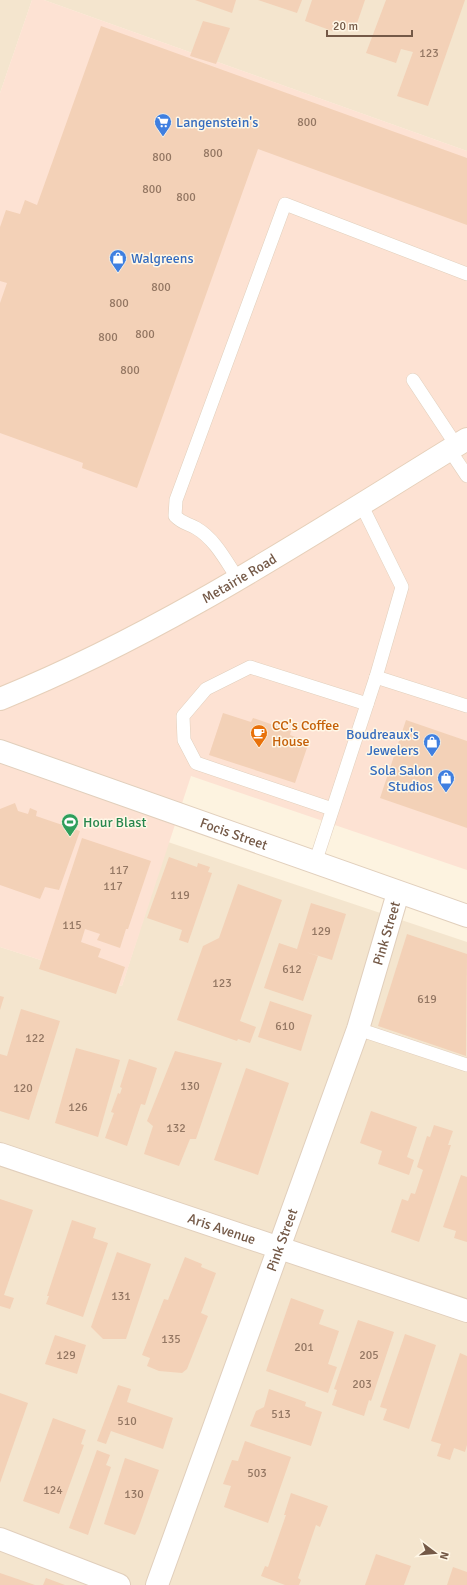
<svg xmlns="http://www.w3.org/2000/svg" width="467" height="1585" viewBox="0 0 467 1585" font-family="Signika,sans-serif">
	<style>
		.residential { fill: #f4e5ce }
		.commercial { fill: #fde2d3 }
		.building { fill: #f3d1b7 }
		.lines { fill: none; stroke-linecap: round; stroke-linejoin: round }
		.lane-casing { stroke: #e1cfbc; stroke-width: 14 }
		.street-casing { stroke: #e1cfbc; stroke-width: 24 }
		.secondary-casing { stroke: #e6d0ba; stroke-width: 24 }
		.lane { stroke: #fff; stroke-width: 13 }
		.street { stroke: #fff; stroke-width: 22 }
		.secondary { stroke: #fff; stroke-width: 22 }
		.labels { text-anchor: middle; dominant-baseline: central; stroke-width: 3; stroke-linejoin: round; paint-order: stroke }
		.number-label { font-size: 12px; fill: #947763 }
		.shop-label { font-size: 14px; fill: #366cbe; stroke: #fff7e7; text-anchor: start }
		.street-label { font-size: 14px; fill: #745947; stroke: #fff7e7 }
		.food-label { font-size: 14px; fill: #c56008; stroke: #fff7e7; text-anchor: start }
		.leisure-label { font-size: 14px; fill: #27864d; stroke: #fff7e7; text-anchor: start }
	</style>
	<rect width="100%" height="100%" fill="#fdf3e0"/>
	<g class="residential">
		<polygon points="0,0 32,0 0,93"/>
		<polygon points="44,0 467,0 467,151"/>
		<polygon points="168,842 467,942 467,1585 0,1585 0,947 122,986"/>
	</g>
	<polygon class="commercial" points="32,0 44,0 467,151 467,870 191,776 122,986 0,947 0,93"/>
	<g class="building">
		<polygon points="195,0 236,0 232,13"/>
		<polygon points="258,0 302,0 297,13"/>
		<polygon points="312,0 365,0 354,32 337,26 335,32 305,21"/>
		<polygon points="386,0 465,0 428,106 397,96 413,52 401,49 396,63 366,53"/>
		<polygon points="203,21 230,28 216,64 190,56"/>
		<polygon points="101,26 467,158 467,225 258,149 137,488 82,468 83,463 0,433 0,303 7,283 0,281 0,227 6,210 20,214 25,200 37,205"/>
		<polygon points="223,713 251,722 253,718 291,731 290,735 309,742 295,783 209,755"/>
		<polygon points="406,720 467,741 467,828 380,798"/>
		<polygon points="15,803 18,811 28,814 30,808 37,811 36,816 80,831 59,890 45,887 40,899 0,885 0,809"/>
		<polygon points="82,838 151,861 128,929 126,929 120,948 97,940 100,934 85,929 81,942 101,949 98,957 125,967 116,994 39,969"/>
		<polygon points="169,857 197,867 198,863 210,867 208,872 212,873 188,943 179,940 182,930 147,918"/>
		<polygon points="238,884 282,900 240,1021 256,1027 250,1043 238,1039 237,1041 177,1020 203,946 219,938"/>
		<polygon points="311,903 346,914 332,960 306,952 318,956 303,1001 264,988 279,943 297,949"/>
		<polygon points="407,934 467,954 466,1056 378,1026"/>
		<polygon points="0,996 4,997 0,1010"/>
		<polygon points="270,1001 312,1015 301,1051 258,1037"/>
		<polygon points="21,1009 60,1021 29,1120 0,1111 0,1054 7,1056"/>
		<polygon points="76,1048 120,1060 98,1137 55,1123"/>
		<polygon points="175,1051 222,1063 196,1139 190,1139 179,1166 144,1154 153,1126 147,1121"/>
		<polygon points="129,1059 157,1068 145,1105 141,1104 127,1146 105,1138 114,1113 111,1112 118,1093 120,1094 122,1088 120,1087"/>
		<polygon points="246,1068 289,1083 258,1175 214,1160"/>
		<polygon points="371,1111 417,1127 407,1157 414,1160 409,1175 378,1164 382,1151 360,1143"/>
		<polygon points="434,1125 453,1131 448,1145 451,1145 419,1242 391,1232 402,1199 408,1201 411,1193 415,1194 423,1170 417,1167 427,1136 430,1137"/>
		<polygon points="461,1175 467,1177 467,1242 454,1238 456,1231 443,1227"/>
		<polygon points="0,1199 33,1210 4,1295 14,1298 10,1309 0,1306"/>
		<polygon points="72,1220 96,1228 93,1238 108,1243 83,1317 46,1304 49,1296 47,1296"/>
		<polygon points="117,1252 151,1264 126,1339 103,1339 91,1327"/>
		<polygon points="185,1257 202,1264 201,1267 216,1273 201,1313 208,1316 187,1369 182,1373 159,1371 147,1366 150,1358 142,1355 164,1299 168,1300"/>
		<polygon points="291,1298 324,1310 319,1324 339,1331 328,1364 337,1367 328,1393 266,1371"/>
		<polygon points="358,1320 394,1332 371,1401 369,1400 364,1416 332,1405 337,1390 334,1389"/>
		<polygon points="405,1334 436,1345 409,1429 383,1420 387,1409 380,1407"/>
		<polygon points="55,1335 86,1345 77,1374 45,1364"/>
		<polygon points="460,1353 467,1356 467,1445 465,1452 454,1448 450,1460 437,1456 441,1444 431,1441"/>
		<polygon points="118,1385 131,1389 127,1402 173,1418 163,1449 111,1431 106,1444 97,1441"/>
		<polygon points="269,1389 306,1402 305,1406 322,1412 311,1446 250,1426 256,1411 264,1407"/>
		<polygon points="0,1393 28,1403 0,1483"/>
		<polygon points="53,1418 86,1430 81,1444 84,1445 59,1514 23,1501"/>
		<polygon points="245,1441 291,1457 268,1523 224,1507 231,1486 223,1484 232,1460 238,1461"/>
		<polygon points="97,1450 110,1455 106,1465 111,1467 88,1535 69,1528"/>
		<polygon points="125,1458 159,1470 138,1529 135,1535 104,1524"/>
		<polygon points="291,1493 328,1506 320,1527 316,1525 298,1578 301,1580 299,1585 285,1585 261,1576 265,1566 268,1567 286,1515 284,1515"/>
		<polygon points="376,1554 411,1566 404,1585 365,1585"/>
		<polygon points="453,1567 467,1572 467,1585 447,1585"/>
		<polygon points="0,1573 35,1585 0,1585"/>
		<polygon points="46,1578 65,1585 43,1585"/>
	</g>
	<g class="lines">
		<g class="lane-casing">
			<g id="lane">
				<polyline points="413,380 456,445"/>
				<polyline points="449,449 467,476"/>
				<path d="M 238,579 C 226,561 215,539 196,528 C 187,523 183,524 175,516 L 176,500 L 285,204 L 467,274"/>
				<polyline points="376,677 467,706"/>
				<polyline points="332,809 196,763 184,740 183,716 206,689 250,667 367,704"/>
				<polyline points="315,863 376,677 402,587 361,504"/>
				<polyline points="358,1029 467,1065"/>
			</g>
		</g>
		<g class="street-casing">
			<g id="street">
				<path id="s1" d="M 0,751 L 467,916"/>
				<path id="s2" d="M 0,1154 L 467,1311"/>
				<polyline points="0,1539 119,1585"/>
				<path id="s3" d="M 157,1585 L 358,1029 L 398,893"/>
			</g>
		</g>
		<g class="secondary-casing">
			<g id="secondary">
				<path id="s4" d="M 0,699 C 166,632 315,532 467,439"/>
			</g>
		</g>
		<use href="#lane" class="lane"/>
		<use href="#street" class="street"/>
		<use href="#secondary" class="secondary"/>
	</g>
	<defs>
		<g id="supermarket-pin" transform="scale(0.9)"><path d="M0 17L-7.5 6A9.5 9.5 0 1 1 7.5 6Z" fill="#3f7fe0" stroke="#fff7e7"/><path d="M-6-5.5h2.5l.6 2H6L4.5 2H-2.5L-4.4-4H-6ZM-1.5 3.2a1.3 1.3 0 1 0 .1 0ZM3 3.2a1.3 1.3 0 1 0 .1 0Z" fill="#fff"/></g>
		<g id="shop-pin" transform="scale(0.9)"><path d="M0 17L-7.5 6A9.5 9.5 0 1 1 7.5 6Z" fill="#3f7fe0" stroke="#fff7e7"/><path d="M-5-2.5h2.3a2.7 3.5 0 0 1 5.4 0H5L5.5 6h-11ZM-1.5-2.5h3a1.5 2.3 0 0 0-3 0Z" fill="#fff"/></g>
		<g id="cafe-pin" transform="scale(0.9)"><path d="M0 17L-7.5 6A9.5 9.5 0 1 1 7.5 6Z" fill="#e8710a" stroke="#fff7e7"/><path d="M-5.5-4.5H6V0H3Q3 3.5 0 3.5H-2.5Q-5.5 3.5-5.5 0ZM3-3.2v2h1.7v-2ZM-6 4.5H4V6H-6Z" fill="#fff"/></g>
		<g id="stadium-pin" transform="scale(0.9)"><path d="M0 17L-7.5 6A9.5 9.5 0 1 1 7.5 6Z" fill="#2e9e5b" stroke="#fff7e7"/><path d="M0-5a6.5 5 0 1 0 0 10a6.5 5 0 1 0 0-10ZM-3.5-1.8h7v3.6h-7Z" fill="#fff"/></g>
	</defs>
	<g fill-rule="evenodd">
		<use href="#supermarket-pin" x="163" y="122"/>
		<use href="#shop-pin" x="118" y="258"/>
		<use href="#cafe-pin" x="259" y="733"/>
		<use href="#shop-pin" x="432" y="742"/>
		<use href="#shop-pin" x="446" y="778"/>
		<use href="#stadium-pin" x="70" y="822"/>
	</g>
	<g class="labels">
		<g class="number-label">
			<text x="429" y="53">123</text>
			<text x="307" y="122">800</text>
			<text x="213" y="153">800</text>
			<text x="162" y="157">800</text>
			<text x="152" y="189">800</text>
			<text x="186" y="197">800</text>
			<text x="161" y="287">800</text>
			<text x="119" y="303">800</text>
			<text x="145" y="334">800</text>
			<text x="108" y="337">800</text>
			<text x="130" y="370">800</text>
			<text x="119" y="870">117</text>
			<text x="113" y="886">117</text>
			<text x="180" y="895">119</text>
			<text x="72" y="925">115</text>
			<text x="321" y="931">129</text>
			<text x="292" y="969">612</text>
			<text x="222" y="983">123</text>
			<text x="427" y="999">619</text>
			<text x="285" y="1026">610</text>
			<text x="35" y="1038">122</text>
			<text x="190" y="1086">130</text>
			<text x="23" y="1088">120</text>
			<text x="78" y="1107">126</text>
			<text x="176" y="1128">132</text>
			<text x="121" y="1296">131</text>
			<text x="171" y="1339">135</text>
			<text x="304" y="1347">201</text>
			<text x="66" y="1355">129</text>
			<text x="369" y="1355">205</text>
			<text x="362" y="1384">203</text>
			<text x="281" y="1414">513</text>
			<text x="127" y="1421">510</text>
			<text x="257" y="1473">503</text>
			<text x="53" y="1490">124</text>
			<text x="134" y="1494">130</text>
		</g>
		<g class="shop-label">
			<text x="176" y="122">Langenstein's</text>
			<text x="131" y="258">Walgreens</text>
			<text x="419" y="734" text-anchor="end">Boudreaux's<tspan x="419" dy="16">Jewelers</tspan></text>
			<text x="433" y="770" text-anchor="end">Sola Salon<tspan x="433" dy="16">Studios</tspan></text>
		</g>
		<g class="street-label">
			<text stroke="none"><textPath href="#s4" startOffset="268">Metairie Road</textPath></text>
			<text stroke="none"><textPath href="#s1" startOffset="248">Focis Street</textPath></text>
			<text stroke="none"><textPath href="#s3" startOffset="691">Pink Street</textPath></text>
			<text stroke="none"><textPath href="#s2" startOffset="234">Aris Avenue</textPath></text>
			<text stroke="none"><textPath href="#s3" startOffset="367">Pink Street</textPath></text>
		</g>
		<g class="food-label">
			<text x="272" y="725">CC's Coffee<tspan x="272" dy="16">House</tspan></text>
		</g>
		<g class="leisure-label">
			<text x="83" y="822">Hour Blast</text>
		</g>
	</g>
	<g transform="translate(435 1553) rotate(106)" stroke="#fff7e7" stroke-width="3" paint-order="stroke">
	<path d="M0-3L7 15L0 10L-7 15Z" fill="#745947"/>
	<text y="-6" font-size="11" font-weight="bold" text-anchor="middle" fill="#745947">N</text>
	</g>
	<path d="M327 30v6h85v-6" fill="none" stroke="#745947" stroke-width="2"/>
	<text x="333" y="30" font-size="12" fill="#745947" stroke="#fff7e7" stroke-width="3" paint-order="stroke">20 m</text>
</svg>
